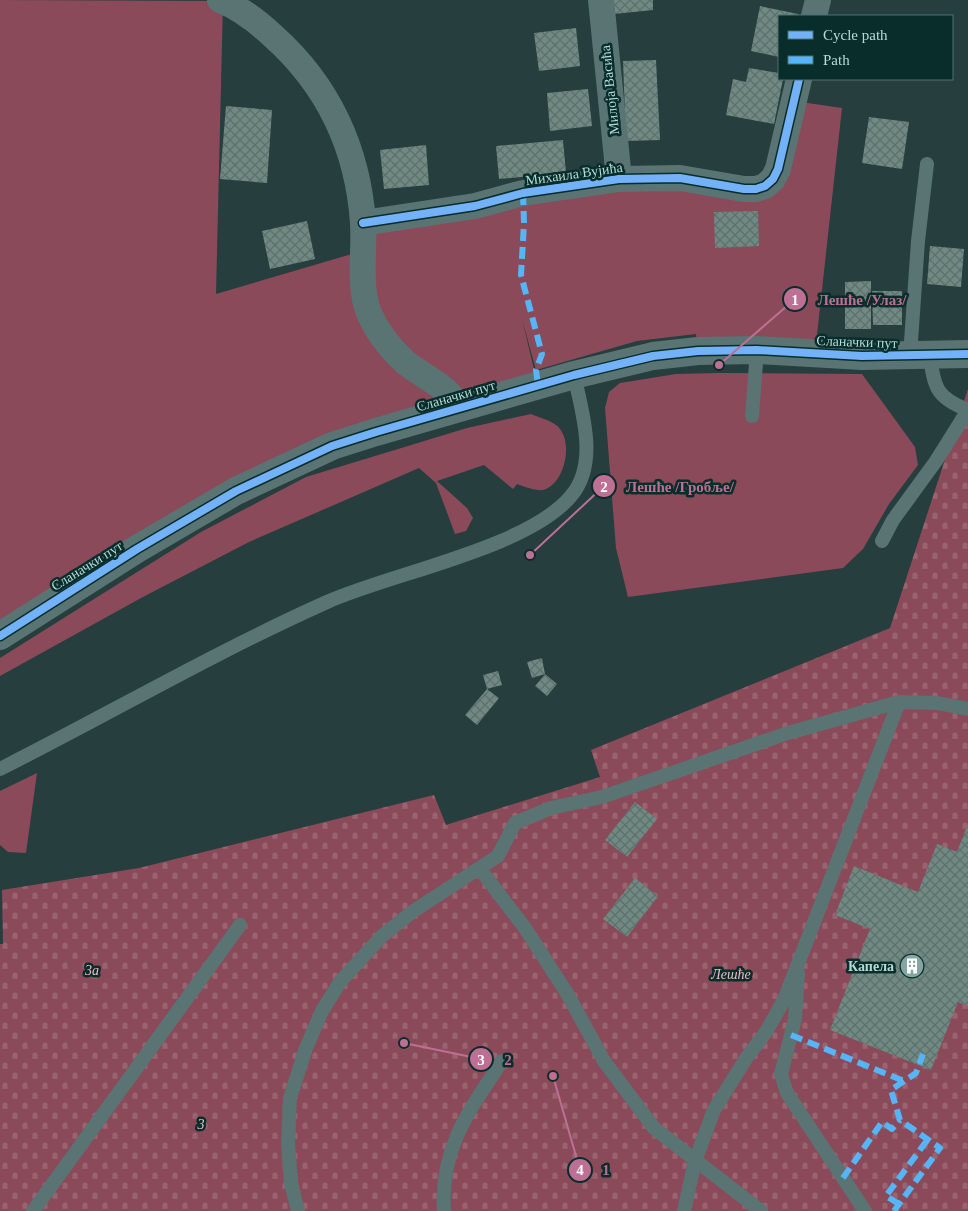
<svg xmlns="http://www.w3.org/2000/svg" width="968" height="1211" viewBox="0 0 968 1211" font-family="'Times New Roman',serif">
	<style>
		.grass { fill: #8b4a59 }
		.cemetery { fill: url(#cemetery-stones) }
		.building { fill: url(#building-cross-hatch) }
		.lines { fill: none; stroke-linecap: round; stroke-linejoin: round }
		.lane { stroke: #597473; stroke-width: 14 }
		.street { stroke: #597473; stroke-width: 26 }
		.secondary { stroke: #597473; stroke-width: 28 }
		.quiet { stroke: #56b5f8; stroke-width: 6; stroke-dasharray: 12 6; stroke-linecap: butt }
		.cycleway-casing { stroke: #082d2a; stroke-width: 11 }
		.cycleway { stroke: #73b2f8; stroke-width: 8 }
		.labels { text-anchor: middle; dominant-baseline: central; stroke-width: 5; stroke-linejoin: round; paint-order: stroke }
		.street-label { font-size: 14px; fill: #b6dcd8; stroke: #082d2a }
		.poi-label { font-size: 14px; font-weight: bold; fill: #b6dcd8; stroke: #082d2a; text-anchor: end }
		.park-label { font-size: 14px; font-style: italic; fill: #f7bbc5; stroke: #082d2a }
		.leader { fill: none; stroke: #bd7093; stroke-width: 2 }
		.callout-dot { fill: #bd7093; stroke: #082d2a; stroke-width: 2 }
		.mark-label { font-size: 15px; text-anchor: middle; font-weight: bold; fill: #fff }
		.callout-label { font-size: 15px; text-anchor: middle; font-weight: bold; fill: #bd7093; stroke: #082d2a; stroke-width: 5; stroke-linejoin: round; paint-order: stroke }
	</style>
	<defs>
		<pattern id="cemetery-stones" width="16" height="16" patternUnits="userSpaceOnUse" patternTransform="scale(1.25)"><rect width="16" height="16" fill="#8b4a59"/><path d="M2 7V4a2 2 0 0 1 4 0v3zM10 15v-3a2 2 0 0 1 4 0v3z" fill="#996470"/></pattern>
		<pattern id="building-cross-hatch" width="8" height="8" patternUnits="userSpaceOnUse" patternTransform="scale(1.25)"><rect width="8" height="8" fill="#708983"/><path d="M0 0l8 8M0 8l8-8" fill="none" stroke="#5c706c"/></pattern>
	</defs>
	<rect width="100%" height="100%" fill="#263e3d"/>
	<g class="grass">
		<polygon points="0,0 223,1 216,294 362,251 363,223 574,185 775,193 794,101 842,108 815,353 698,351 696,334 637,341 536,370 522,319 538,386 332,446 0,636"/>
		<polygon points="718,373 862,374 915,447 918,465 889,504 863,549 843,568 628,597 616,548 605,408 609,392 620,383 676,374"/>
		<path d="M 531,414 C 538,417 549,420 556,425 C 575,439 565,485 543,490 C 537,491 524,487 517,484 L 513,489 L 484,465 L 437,481 L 467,508 L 473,518 L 466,531 L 455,534 L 436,483 L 419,468 L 249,542 L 141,598 L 0,676 L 0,658 L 201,532 L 306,477 L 467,428 Z"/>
		<polygon points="37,773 26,853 8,852 0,845 0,791"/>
	</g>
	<polygon class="cemetery" points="968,389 968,1211 0,1211 0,944 3,944 2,890 139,868 434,795 446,825 600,777 591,750 890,628"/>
	<g class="building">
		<polygon points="613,0 653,0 653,10 614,14"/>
		<polygon points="760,6 798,14 798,16 779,16 779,57 751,51"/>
		<polygon points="576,28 580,66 539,71 534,33"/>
		<polygon points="656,60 660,140 626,141 623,61"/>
		<polygon points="749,68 779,73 779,79 783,79 774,124 726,115 733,79 746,82"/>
		<polygon points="588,89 592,126 550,131 547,93"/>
		<polygon points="226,106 272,110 267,183 220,179"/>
		<polygon points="869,117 909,122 902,169 862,163"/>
		<polygon points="563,140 566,173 499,179 496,146"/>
		<polygon points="426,145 429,185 384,189 380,150"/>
		<polygon points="758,211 759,246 715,248 714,212"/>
		<polygon points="307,221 315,259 270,269 262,231"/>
		<polygon points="930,246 964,249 961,287 927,284"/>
		<polygon points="871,281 871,329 845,329 845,282"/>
		<polygon points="872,291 902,291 902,325 873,325"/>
		<polygon points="542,658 545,674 557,684 547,696 535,686 545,674 532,678 527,662"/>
		<polygon points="498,671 502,685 487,689 483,675"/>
		<polygon points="487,689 499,698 477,725 465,715"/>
		<polygon points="635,802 657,819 627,857 605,840"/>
		<polygon points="968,824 968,1006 958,1002 931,1070 830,1030 870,929 835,915 854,866 918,892 937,844 957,852"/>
		<polygon points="635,878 658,896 627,937 603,919"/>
	</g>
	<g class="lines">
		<g class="lane">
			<polyline points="910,356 918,241 927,164"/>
			<path d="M 930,356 C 934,388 937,398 968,410"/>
			<polyline points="752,416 757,350"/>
			<polyline points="882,541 893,520 936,461 968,410"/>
			<path d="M 0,769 C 109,714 215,652 327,602 C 392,573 528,548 571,496 C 599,463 582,412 574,375"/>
			<polyline points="480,869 525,928 568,995 604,1061 654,1128 761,1211"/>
			<polyline points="798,973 795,1019 781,1074 787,1093 865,1211"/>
			<polyline points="33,1211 240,925"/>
			<polyline points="298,1211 291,1183 288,1143 290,1098 306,1048 322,1011 340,982 382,936 412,912 498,856 515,823 551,808 602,797 788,733 899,702 937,703 968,709"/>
			<path d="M 444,1211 C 440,1148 469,1111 502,1061"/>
			<polyline points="684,1211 695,1161 714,1110 747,1057 766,1032 784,1000 899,702"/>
		</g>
		<g class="street">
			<path d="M 220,0 C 240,8 258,22 273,36 C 328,85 358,149 363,223 C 365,252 358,285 369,313 C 377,332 390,348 405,362 C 421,376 451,387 458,408"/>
			<polyline points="601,0 619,179"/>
			<polyline points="814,16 818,0"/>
			<polyline points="363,223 475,206 523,193 619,179 680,178 744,189 756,189 765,186 773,179 778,169 799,79"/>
		</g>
		<polyline class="secondary" points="0,636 137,549 236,491 332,446 376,432 574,375 653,356 698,351 757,350 862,356 968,354"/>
		<g class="quiet">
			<polyline points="523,193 524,223 521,275 542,354 536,370 538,386"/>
			<polyline points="791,1035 904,1081"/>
			<polyline points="843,1178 882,1122 892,1129 900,1120"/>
			<polyline points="899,1204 886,1196 928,1139"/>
			<polyline points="894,1211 940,1148 900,1120 891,1090 916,1073 923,1054"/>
		</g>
		<g class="cycleway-casing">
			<g id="cycleway">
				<polyline points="363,223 475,206 523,193 619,179 680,178 744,189 756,189 765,186 773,179 778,169 799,79"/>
				<polyline points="0,636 137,549 236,491 332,446 376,432 574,375 653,356 698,351 757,350 862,356 968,354"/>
			</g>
		</g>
		<use href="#cycleway" class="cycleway"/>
	</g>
	<defs>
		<g id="building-disc" transform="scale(1.25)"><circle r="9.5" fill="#84a5a2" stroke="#082d2a"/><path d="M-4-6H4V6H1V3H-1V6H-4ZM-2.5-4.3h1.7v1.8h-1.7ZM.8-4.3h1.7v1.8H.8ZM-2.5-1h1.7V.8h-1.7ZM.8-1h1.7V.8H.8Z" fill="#fff"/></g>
	</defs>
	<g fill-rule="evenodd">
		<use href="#building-disc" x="912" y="966"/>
	</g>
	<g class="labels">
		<g class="street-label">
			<text transform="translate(610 90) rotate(-96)">Милоја Васића</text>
			<text transform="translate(574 174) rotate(-8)">Михаила Вујића</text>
			<text transform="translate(857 342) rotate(2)">Сланачки пут</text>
			<text transform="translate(456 396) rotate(-16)">Сланачки пут</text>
			<text transform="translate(87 566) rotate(-32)">Сланачки пут</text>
		</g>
		<g class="poi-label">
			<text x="894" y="966">Капела</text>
		</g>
		<g class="park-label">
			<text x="92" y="970">3a</text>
			<text x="731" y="974">Лешће</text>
			<text x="201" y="1124">3</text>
		</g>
	</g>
	<path class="leader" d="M719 365L795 299M530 555L604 486M404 1043L481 1059M553 1076L580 1170"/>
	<g class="callout-dot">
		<circle cx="719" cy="365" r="5"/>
		<circle cx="530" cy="555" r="5"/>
		<circle cx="404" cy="1043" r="5"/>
		<circle cx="553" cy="1076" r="5"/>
		<circle cx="795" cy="299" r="12"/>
		<circle cx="604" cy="486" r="12"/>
		<circle cx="481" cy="1059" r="12"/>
		<circle cx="580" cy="1170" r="12"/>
	</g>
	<g class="mark-label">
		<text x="795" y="305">1</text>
		<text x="604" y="492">2</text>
		<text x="481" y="1065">3</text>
		<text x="580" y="1175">4</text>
	</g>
	<g class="callout-label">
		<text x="862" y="305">Лешће /Улаз/</text>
		<text x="680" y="492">Лешће /Гробље/</text>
		<text x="508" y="1065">2</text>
		<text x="606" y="1175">1</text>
	</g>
	<rect x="778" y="15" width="175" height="65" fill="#082d2a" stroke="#4e7370"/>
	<rect x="788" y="31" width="25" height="8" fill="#73b2f8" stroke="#4e7370"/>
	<text x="823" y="40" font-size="15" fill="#b6dcd8">Cycle path</text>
	<rect x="788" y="56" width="25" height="8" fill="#56b5f8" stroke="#4e7370"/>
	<text x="823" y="65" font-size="15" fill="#b6dcd8">Path</text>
</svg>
